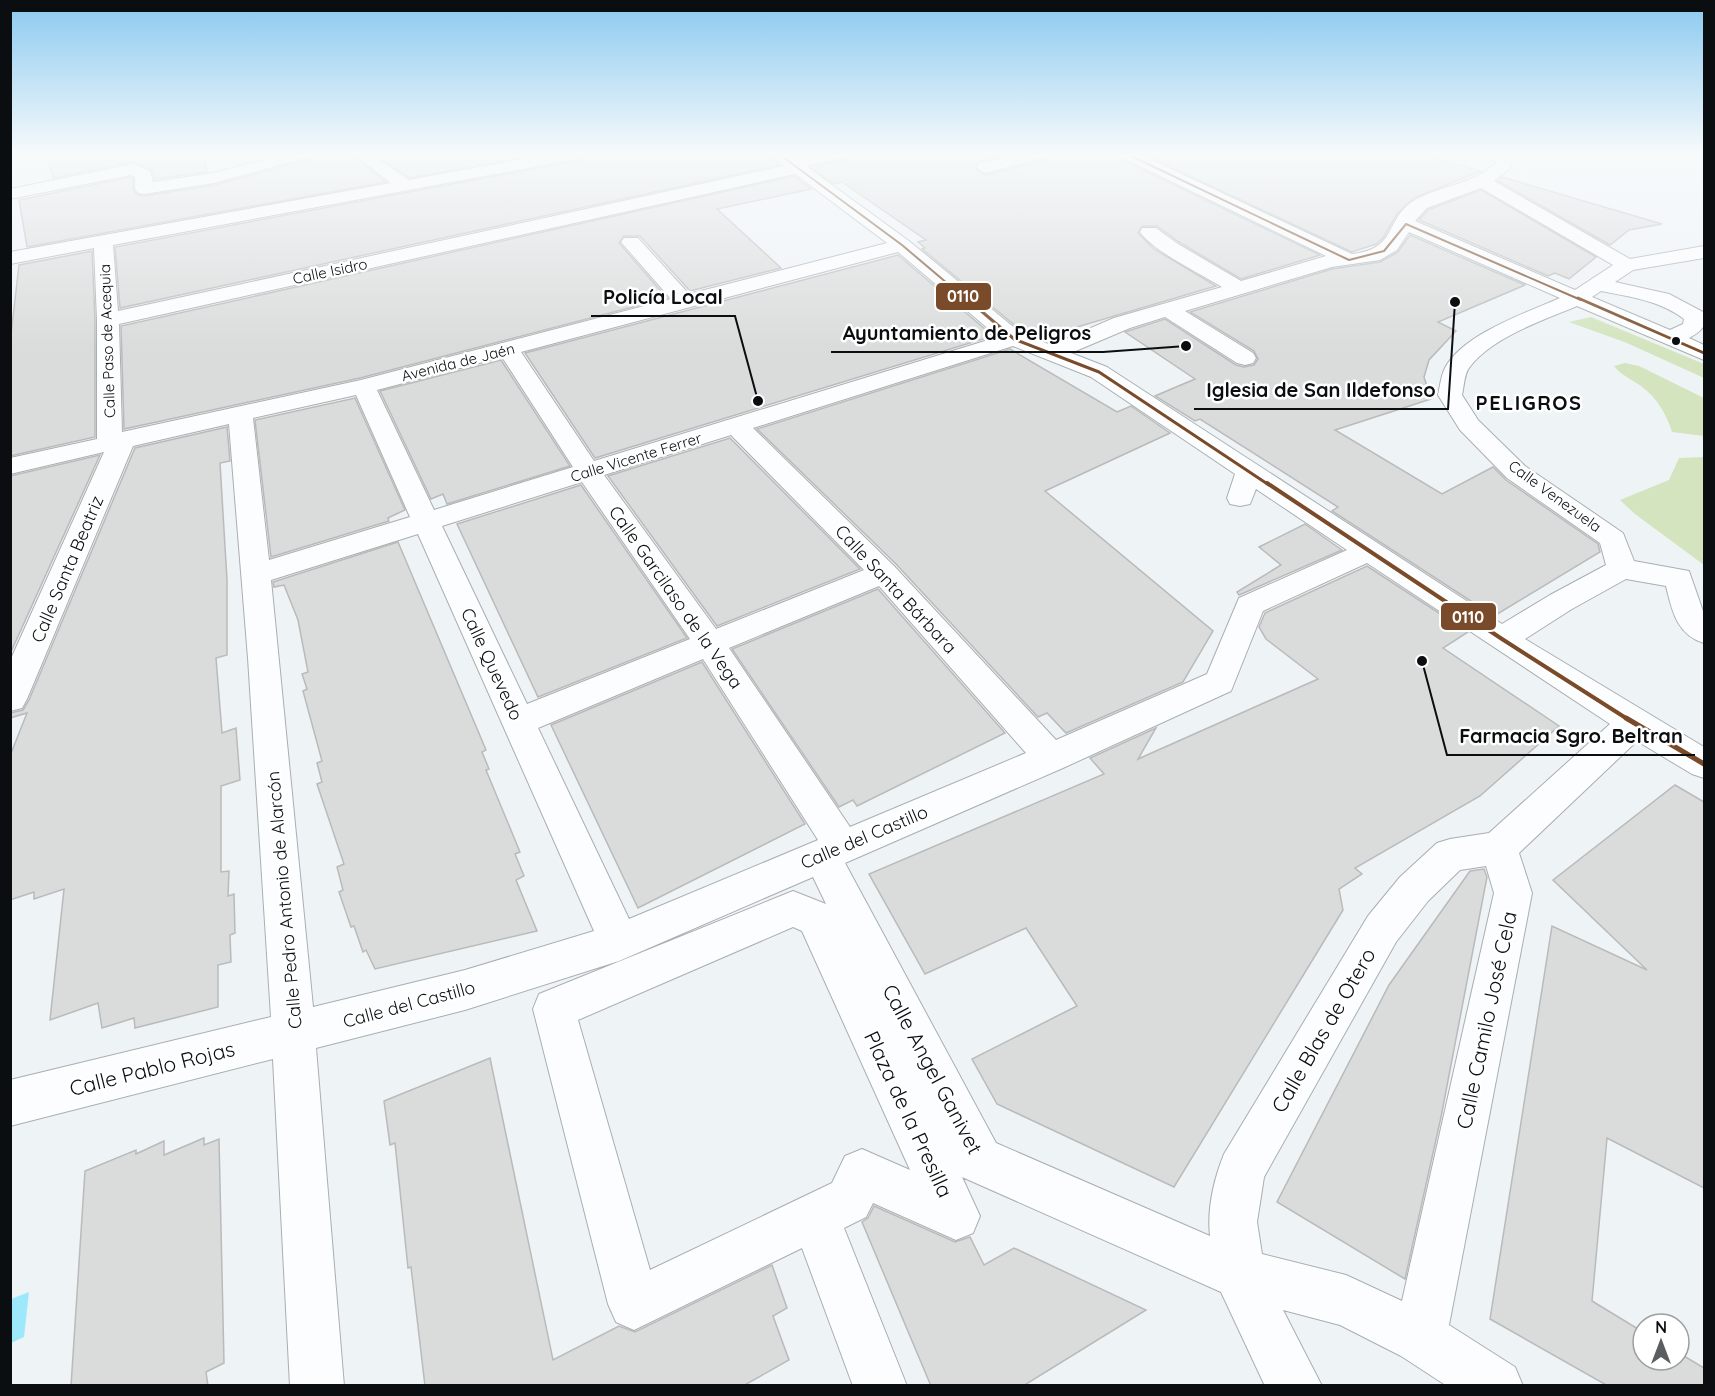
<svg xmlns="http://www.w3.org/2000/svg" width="1715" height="1396" viewBox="0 0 1715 1396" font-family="Quicksand,sans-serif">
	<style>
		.green { fill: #d3e4be }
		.water { fill: #9ee8fc }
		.building { fill: #dadbdb; stroke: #bababb; stroke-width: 1.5 }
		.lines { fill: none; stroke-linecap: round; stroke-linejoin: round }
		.minor-casing { stroke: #aaaeb0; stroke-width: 2 }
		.minor { fill: #fcfdfe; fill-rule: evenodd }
		.bus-1-far3-casing { stroke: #fff; stroke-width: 4.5 }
		.bus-1-far2-casing { stroke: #fff; stroke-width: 6 }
		.bus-1-far1-casing { stroke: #fff; stroke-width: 8 }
		.bus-1-casing { stroke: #fff; stroke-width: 10 }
		.bus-1-far3 { stroke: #7a4b2a; stroke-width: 2 }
		.bus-1-far2 { stroke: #7a4b2a; stroke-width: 3 }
		.bus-1-far1 { stroke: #7a4b2a; stroke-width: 4 }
		.bus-1 { stroke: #7a4b2a; stroke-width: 5 }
		.bus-dot { fill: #0b0e10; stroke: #fff; stroke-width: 2 }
		.labels { text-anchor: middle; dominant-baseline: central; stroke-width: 5; stroke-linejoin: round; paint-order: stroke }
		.far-street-label { font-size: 15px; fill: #0b0e10; stroke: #fff }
		.street-label { font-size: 18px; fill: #0b0e10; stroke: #fff }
		.far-district-label { font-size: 20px; font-weight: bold; letter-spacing: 1.5px; fill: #0b0e10; stroke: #fff }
		.near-street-label { font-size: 21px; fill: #0b0e10; stroke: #fff }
		.leader { fill: none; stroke: #0b0e10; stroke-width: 2 }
		.callout-dot { fill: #0b0e10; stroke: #fff; stroke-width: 2 }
		.callout-label { font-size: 20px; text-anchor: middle; font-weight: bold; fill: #0b0e10; stroke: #fff; stroke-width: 5; stroke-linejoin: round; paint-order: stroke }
		.line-badge { stroke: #fff; stroke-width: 2 }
		.badge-label { font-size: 16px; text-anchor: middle; font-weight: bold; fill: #fff }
	</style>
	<rect width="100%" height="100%" fill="#eef3f6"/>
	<g class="green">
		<polygon points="1591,317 1704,364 1704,378 1627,343 1569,322"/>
		<path d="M 1625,363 L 1639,366 L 1704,398 L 1704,436 L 1672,432 C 1666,413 1657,398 1641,386 C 1631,379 1621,375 1614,366 Z"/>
		<polygon points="1704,457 1704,565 1635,514 1620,500 1669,480 1679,458"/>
	</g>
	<polygon class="water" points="29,1292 24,1337 11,1343 11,1299"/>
	<g class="building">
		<polygon points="51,154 204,154 207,172 155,179 151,169 134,162 53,178 49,163 53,162"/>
		<polygon points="317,154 351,154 386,182 27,247 19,200 131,177 133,178 133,190 138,195 144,196 215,185 309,159"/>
		<polygon points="374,154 541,154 410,178"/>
		<polygon points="586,154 769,154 779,165 120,308 115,247 576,161"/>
		<polygon points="849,154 1013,154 978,162 975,169 986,175 1046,159 1049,154 1117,154 1120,159 1320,255 1241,279 1179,242 1157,226 1142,226 1138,233 1154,249 1216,286 1040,338 1023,332 922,249 925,248 918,242 926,240 842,182 834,184 811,167 846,159"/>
		<polygon points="1143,154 1422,154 1481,171 1414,198 1397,214 1383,238 1376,244 1352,252"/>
		<polygon points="794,176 811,189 717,209 781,268 690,291 640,236 624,236 619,243 667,298 360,378 124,429 121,326"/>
		<polygon points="1502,177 1662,224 1629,230 1610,245 1498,181"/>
		<polygon points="1481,190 1596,257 1569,279 1555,273 1548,276 1419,220 1428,210"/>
		<polygon points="1410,235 1525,285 1438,322 1456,331 1429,360 1424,377 1431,399 1335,430 1442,494 1493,467 1506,480 1598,544 1600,552 1494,616 1332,511 1338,507 1200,419 1195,421 1155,396 1195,379 1125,332 1165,319 1236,365 1244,367 1254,365 1258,359 1254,351 1190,312 1332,269 1380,262 1398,252"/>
		<polygon points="92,251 95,320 95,437 10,456 10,343 19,265"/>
		<polygon points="898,255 993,336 595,458 525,353"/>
		<polygon points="1010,349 1117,412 1131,406 1170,433 1045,491 1213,631 1183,682 1066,733 1047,713 1038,717 896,564 757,429"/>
		<polygon points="501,360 570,466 447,504 443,494 431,499 380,391"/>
		<polygon points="355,398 405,510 388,518 389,521 271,557 255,420"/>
		<polygon points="227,427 230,461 220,463 227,580 227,655 216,658 222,733 236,728 240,780 221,786 221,872 229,871 228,896 234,894 235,933 230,935 231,962 218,965 218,1007 135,1028 134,1018 102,1028 98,1003 50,1020 64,889 34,899 34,892 10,900 10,756 27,713 10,718 10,713 23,710 29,700 135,448"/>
		<polygon points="730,438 860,569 717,626 608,476"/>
		<polygon points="100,455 10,654 10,476"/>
		<polygon points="581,485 687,638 538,697 457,524"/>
		<polygon points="1305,524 1342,550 1239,595 1237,592 1281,565 1259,547"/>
		<polygon points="398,542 486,750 482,752 489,769 486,770 520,852 515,854 524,876 516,880 537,931 375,969 366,950 363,952 354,926 351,927 339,892 343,890 337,867 344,864 317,784 322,782 317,763 322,761 303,691 307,689 302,674 308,672 298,620 284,585 274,587 273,582"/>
		<polygon points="1367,566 1468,632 1443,648 1559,726 1480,796 1355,868 1362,874 1339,889 1343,910 1174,1187 997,1104 972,1059 1077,1006 1026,928 925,974 869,874 1104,774 1090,758 1156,728 1138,759 1318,679 1266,639 1259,627 1265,613"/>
		<polygon points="878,589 1005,733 857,806 853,800 839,807 732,649"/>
		<polygon points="702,662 805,824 638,908 551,725"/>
		<polygon points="1675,785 1704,802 1704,1188 1607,1138 1592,1301 1643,1332 1643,1360 1679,1360 1679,1353 1704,1368 1704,1386 1608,1386 1490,1319 1552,926 1647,970 1553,880"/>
		<polygon points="1484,869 1487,877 1441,1117 1405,1279 1277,1202 1389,985 1470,871"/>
		<polygon points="490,1058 553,1360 619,1326 635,1332 772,1265 787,1308 773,1316 789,1360 743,1386 425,1386 411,1267 408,1268 395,1143 390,1145 384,1101"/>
		<polygon points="204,1138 204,1145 219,1139 224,1363 206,1372 208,1386 71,1386 85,1171 136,1150 136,1154 164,1141 164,1155"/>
		<polygon points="874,1206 955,1242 970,1237 984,1265 1014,1248 1146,1310 1023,1386 931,1386 862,1222 868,1218"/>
	</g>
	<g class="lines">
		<g class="minor-casing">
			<g id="minor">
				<polygon points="285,154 310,154 308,157 214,183 144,194 138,193 135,189 135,177 131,175 10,199 10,189 134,164 150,171 153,182 213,173"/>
				<path d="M 353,154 L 371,154 L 409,180 L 551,154 L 584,154 L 576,159 L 113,245 L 118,311 L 784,166 L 771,154 L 789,154 L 796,158 L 818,154 L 847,154 L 845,157 L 806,166 L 909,241 L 1022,334 L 1051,345 L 1114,318 L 1222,287 C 1201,274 1153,251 1140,232 L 1142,228 L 1156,228 L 1178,244 L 1241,281 L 1326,256 L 1121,157 L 1119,154 L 1139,154 L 1352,254 C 1399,249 1384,218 1415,200 C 1445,183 1482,185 1503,154 L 1519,154 L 1509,169 L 1494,181 L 1630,259 L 1704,246 L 1704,258 L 1633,270 L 1615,282 L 1669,294 L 1703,312 C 1709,326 1700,332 1689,338 L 1704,345 L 1704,360 L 1577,306 C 1544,320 1490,338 1469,368 C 1464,375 1464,387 1462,395 L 1478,420 L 1525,466 L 1623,533 L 1634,561 L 1689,571 L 1704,614 L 1704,643 C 1677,635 1672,611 1666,586 L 1626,579 L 1572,609 L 1525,639 L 1704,747 L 1704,778 L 1692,774 L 1637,741 L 1519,853 L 1532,893 L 1449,1325 L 1515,1367 L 1523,1386 L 1447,1386 L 1401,1356 L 1340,1325 L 1283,1310 L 1322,1386 L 1265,1386 L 1221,1292 L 962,1177 L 980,1216 L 973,1233 L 956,1240 L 873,1203 L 866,1217 L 844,1228 L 907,1386 L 853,1386 L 802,1248 L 634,1330 L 616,1322 L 608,1304 L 533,1009 L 539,994 L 793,891 L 826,904 L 813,877 L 619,961 L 465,1010 L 316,1048 L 344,1386 L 290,1386 L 273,1059 L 10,1126 L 10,1080 L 271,1017 L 248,658 L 229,424 L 133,446 L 27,699 L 22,708 L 10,711 L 10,661 L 104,452 L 10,474 L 10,458 L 97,439 L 97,320 L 94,248 L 10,264 L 10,252 L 391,183 ZM 795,174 L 887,243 L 689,294 L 638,238 L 624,238 L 621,242 L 671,299 L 361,380 L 122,432 L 119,324 ZM 1481,188 L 1613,265 L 1575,290 L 1415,221 L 1427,208 ZM 1409,232 L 1560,298 C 1526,313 1463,334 1445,368 C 1441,376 1440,386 1438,395 L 1460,430 L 1507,478 L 1600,543 L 1606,565 L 1550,595 L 1502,624 L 1107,367 L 1071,353 L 1130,328 L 1165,317 L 1237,363 L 1245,365 L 1253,363 L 1256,358 L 1253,353 L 1185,311 L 1332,267 L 1380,260 L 1397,250 ZM 898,252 L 998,337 L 594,461 L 521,352 ZM 1601,291 C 1630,297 1659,300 1684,319 L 1683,324 L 1670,330 L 1592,297 ZM 1013,346 L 1091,377 L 1235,474 L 1227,498 L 1230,504 L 1240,506 L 1250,504 L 1256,489 L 1347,550 L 1239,598 L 1207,674 L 1056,740 L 894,566 L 753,428 ZM 502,357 L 573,467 L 434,510 L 377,390 ZM 356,395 L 410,517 L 269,560 L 253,418 ZM 731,435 L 864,570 L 716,629 L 604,475 ZM 582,482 L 690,639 L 527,704 L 442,526 ZM 418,534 L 594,931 L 465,970 L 313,1007 L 271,580 ZM 1367,563 L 1610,724 L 1489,833 L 1450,839 L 1437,843 L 1400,877 L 1368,916 L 1224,1154 C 1214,1179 1207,1209 1210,1236 L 996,1143 L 845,863 L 1063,768 L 1231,691 L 1263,611 ZM 879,586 L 1026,753 L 850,827 L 729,648 ZM 703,659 L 818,840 L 629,919 L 538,728 ZM 1486,866 L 1494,893 L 1402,1301 L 1346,1275 L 1262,1254 L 1257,1222 L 1264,1177 L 1396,942 L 1428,901 L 1460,870 ZM 793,927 L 802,931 L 910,1170 L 862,1149 L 845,1156 L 832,1183 L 650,1270 L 578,1020 Z"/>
				<polygon points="1021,154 1047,154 1045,157 985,173 977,168 979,164"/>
			</g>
		</g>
		<use href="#minor" class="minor"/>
		<g class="bus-1-far3-casing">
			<g id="bus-1-far3">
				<polyline points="779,154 902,245 967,300"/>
				<polyline points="1127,154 1349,260 1384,251 1406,224 1581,300"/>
			</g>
		</g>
		<g class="bus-1-far2-casing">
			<g id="bus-1-far2">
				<polyline points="966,298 1014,339 1099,372 1269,485"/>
				<polyline points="1578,298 1704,353"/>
			</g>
		</g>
		<g class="bus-1-far1-casing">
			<polyline id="bus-1-far1" points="1267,483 1502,639 1629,720"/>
		</g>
		<g class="bus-1-casing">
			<polyline id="bus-1" points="1626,718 1704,764"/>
		</g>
		<use href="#bus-1-far3" class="bus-1-far3"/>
		<use href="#bus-1-far2" class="bus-1-far2"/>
		<use href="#bus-1-far1" class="bus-1-far1"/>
		<use href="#bus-1" class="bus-1"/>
	</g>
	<linearGradient id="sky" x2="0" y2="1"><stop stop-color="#8ac9f0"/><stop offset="0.44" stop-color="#f7fafb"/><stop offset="1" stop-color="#f7fafb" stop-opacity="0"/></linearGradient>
	<rect width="1715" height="349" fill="url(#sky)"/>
	<circle class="bus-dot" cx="1676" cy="341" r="5"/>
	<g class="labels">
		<g class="far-street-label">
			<text transform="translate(330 271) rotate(-12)">Calle Isidro</text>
			<text transform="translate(107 341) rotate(-92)">Calle Paso de Acequia</text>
			<text transform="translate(458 362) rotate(-14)">Avenida de Jaén</text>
			<text transform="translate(636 457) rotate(-17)">Calle Vicente Ferrer</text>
			<text transform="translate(1555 496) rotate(36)">Calle Venezuela</text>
		</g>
		<g class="street-label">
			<text transform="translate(67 569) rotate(-67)">Calle Santa Beatriz</text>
			<text transform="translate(896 589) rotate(47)">Calle Santa Bárbara</text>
			<text transform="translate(676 597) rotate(55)">Calle Garcilaso de la Vega</text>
			<text transform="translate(492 664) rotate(65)">Calle Quevedo</text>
			<text transform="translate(864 837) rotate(-23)">Calle del Castillo</text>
			<text transform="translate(284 900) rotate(-95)">Calle Pedro Antonio de Alarcón</text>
			<text transform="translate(409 1004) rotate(-15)">Calle del Castillo</text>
		</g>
		<g class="far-district-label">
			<text x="1529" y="402">PELIGROS</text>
		</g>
		<g class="near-street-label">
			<text transform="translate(1486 1020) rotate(-78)">Calle Camilo José Cela</text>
			<text transform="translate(1323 1030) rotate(-60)">Calle Blas de Otero</text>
			<text transform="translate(152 1068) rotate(-14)">Calle Pablo Rojas</text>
			<text transform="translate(933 1069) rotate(62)">Calle Angel Ganivet</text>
			<text transform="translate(909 1114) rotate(65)">Plaza de la Presilla</text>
		</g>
	</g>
	<path class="leader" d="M758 401L735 316H591M1186 346L1103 352H831M1455 302L1448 409H1194M1422 661L1447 755H1695"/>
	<g class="callout-dot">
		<circle cx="758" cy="401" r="6"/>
		<circle cx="1186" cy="346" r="6"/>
		<circle cx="1455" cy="302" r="6"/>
		<circle cx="1422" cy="661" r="6"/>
	</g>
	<g class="callout-label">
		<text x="663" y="304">Policía Local</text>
		<text x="967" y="340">Ayuntamiento de Peligros</text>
		<text x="1321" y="397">Iglesia de San Ildefonso</text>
		<text x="1571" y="743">Farmacia Sgro. Beltran</text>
	</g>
	<g class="line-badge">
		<rect x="935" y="282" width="57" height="29" rx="6" fill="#7a4b2a"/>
		<rect x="1440" y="602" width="57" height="29" rx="6" fill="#7a4b2a"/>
	</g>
	<g class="badge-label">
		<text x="963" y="302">0110</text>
		<text x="1468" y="623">0110</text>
	</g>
	<rect width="1715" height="1396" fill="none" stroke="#0b0e10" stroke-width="24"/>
	<g transform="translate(1661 1342)"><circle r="28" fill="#ffffff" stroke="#9d9f9f" stroke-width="1.5"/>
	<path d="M0-4.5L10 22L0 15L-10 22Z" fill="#5a5e60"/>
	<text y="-9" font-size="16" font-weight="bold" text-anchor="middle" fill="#0b0e10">N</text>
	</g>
</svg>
